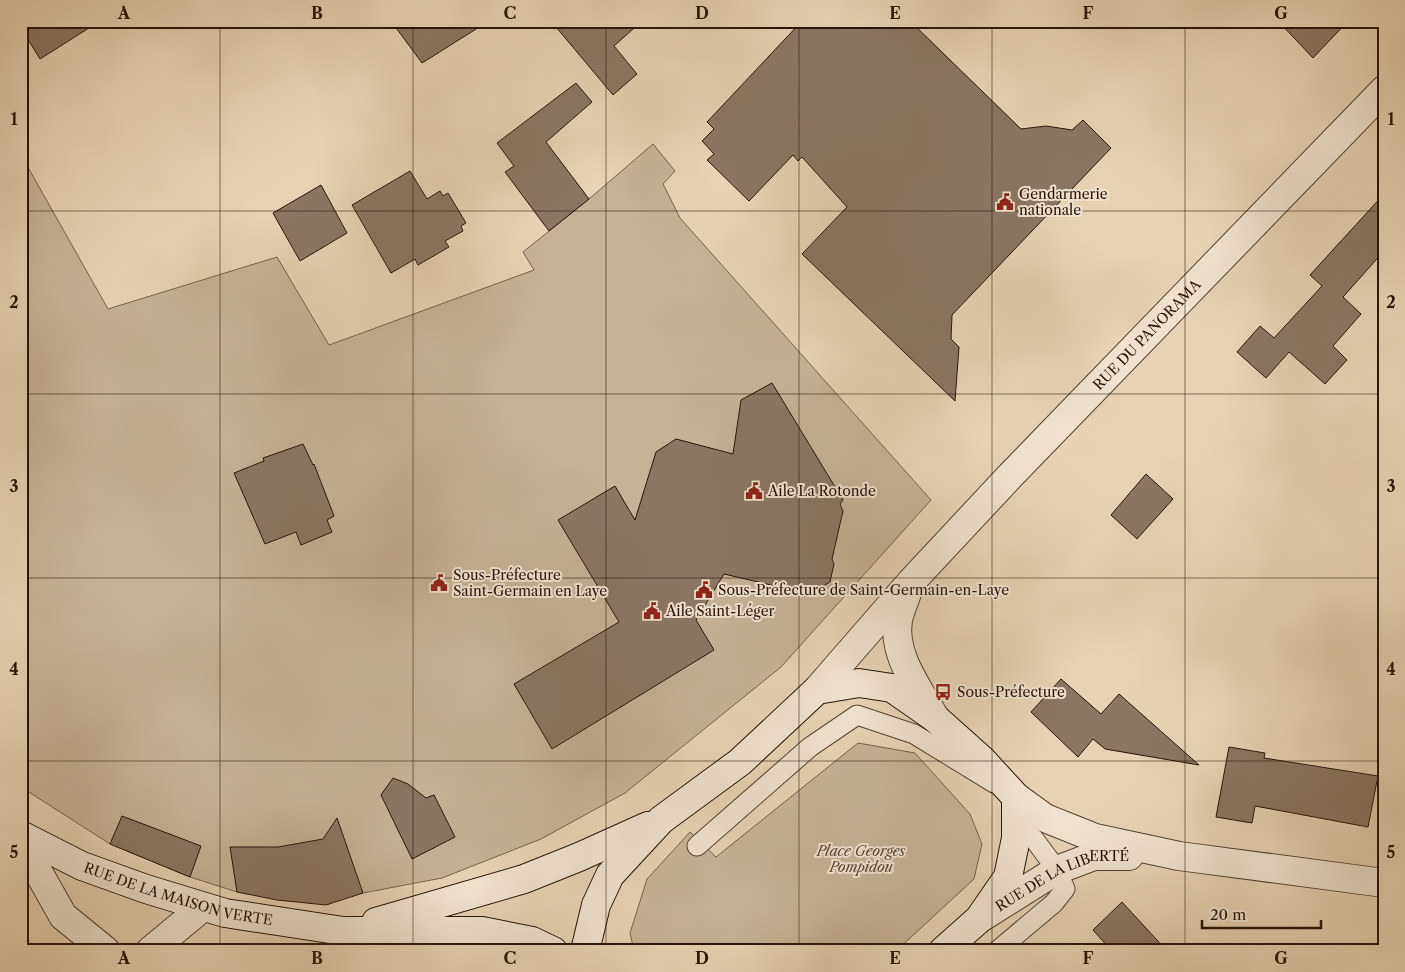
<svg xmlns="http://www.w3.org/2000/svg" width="1405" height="972" viewBox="0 0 1405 972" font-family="'Libre Caslon Text',serif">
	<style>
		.green { fill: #c7b296; stroke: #776250 }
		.building { fill: #8b7662; stroke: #27130a }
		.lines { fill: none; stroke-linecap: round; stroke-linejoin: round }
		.lane-casing { stroke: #574334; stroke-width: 21 }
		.street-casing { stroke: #574334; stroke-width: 30 }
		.secondary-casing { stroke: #27130a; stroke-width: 30 }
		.lane { stroke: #f0e2ce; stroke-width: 19 }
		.street { stroke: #f0e2ce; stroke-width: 28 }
		.secondary { stroke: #f0e2ce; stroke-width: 28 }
		.grid { fill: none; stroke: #27130a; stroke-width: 1; stroke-opacity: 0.55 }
		.labels { text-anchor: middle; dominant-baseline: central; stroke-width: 4; stroke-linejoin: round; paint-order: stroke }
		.poi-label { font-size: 14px; fill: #27130a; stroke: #f0e2ce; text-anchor: start }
		.street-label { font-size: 14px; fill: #27130a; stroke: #f0e2ce }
		.park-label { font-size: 14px; font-style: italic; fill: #574334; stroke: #f0e2ce }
		.neatline { fill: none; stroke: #27130a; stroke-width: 2 }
		.grid-label { font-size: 16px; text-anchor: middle; font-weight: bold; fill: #27130a }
	</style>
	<rect width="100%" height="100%" fill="#e8d2b3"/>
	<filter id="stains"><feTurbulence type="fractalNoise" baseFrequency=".004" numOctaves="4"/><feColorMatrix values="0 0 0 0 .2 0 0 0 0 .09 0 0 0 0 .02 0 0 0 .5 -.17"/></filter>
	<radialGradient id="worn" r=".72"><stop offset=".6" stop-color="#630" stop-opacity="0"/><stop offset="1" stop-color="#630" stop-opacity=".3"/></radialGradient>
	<g class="green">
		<polygon points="653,144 675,171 663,184 680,218 931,500 781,667 625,793 541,839 442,878 363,893 237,892 190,877 110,844 21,787 21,155 108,309 277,257 329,345 534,270 523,252 589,199"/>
		<polygon points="858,743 915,753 970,814 982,844 974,879 896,951 634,951 630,933 647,879 690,832 716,857"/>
	</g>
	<g class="building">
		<polygon points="21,21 100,21 40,59 21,28"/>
		<polygon points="391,21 489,21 422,63"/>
		<polygon points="551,21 642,21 614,46 637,74 613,95"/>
		<polygon points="802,21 910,21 1021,129 1046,126 1072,130 1083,120 1111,148 952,315 951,339 959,347 955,401 802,254 847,207 802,157 798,161 793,155 749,201 707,160 714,154 702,141 714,129 707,122"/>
		<polygon points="1278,21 1348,21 1313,58"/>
		<polygon points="576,83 592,102 546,142 589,199 549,231 505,172 514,166 497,143"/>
		<polygon points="410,171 427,199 440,191 443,196 448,193 466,223 461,226 463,231 445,241 449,247 418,265 415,259 391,273 352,205"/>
		<polygon points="321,185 347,233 300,261 273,213"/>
		<polygon points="1384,194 1384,251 1343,297 1361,314 1333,346 1347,360 1325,384 1289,352 1266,378 1237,352 1260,326 1274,338 1322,286 1310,275"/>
		<polygon points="772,383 843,500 840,504 843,511 832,559 834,564 830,582 806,596 790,592 788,589 724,574 696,620 714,650 552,749 514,684 619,622 558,520 615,486 635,520 656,452 676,439 733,454 741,400"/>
		<polygon points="303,444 313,465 314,464 334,516 327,520 332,532 301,545 296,532 265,544 234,473 264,461 263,458"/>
		<polygon points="1146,474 1173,499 1137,539 1111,515"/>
		<polygon points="1061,679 1101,714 1119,694 1199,765 1105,749 1093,739 1078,757 1031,712"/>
		<polygon points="1229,747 1265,753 1264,758 1378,776 1368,827 1255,806 1252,823 1216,817"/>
		<polygon points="393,778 408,784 426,798 434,795 455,837 412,859 381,795"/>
		<polygon points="122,816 201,846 190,877 110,844"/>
		<polygon points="337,818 363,893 326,905 277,900 237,892 230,847 278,847 323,839"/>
		<polygon points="1122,902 1167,951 1112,951 1093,930"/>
	</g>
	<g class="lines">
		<g class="lane-casing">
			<g id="lane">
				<polyline points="697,846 810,747 857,715 914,734 994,783"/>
				<polyline points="997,951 1054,903 1065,889 1057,870 1034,839 1016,824"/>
			</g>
		</g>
		<g class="street-casing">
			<g id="street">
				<path d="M 908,590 C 905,600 900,610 898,620 C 892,655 919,689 935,718"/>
				<path id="s1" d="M 817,690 L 911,582 L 1010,476 L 1384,90"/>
				<polyline points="1016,797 1045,818 1095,838 1179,856 1384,883"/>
				<polyline points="21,841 63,916 106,951"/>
				<path id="s2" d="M 979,919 L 1057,870 L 1094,856 L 1129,856"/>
				<polyline points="150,951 203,907"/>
			</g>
		</g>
		<g class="secondary-casing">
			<g id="secondary">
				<path id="s3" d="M 21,835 L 82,866 L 146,889 L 225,913 L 343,931 L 482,931 L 532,941 L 553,951"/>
				<polyline points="376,922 524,879 579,857 648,826"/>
				<polyline points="585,951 596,905 610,875 661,820 740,762 817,690 859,683 892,688 935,718 982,760 1016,797 1016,838 1008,877 979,919 943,951"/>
			</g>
		</g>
		<use href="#lane" class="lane"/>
		<use href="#street" class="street"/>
		<use href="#secondary" class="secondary"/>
	</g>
	<path class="grid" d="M 220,21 L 220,951M 413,21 L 413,951M 606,21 L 606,951M 799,21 L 799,951M 992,21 L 992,951M 1185,21 L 1185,951M 21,211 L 1384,211M 21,394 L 1384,394M 21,578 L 1384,578M 21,761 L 1384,761"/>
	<defs>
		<g id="civic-bare" transform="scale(1.35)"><path d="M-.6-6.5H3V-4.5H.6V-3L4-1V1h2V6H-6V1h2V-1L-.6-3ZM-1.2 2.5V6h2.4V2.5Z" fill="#8f2418" stroke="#f0e2ce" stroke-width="2.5" paint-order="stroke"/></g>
		<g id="bus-bare" transform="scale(1.35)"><path d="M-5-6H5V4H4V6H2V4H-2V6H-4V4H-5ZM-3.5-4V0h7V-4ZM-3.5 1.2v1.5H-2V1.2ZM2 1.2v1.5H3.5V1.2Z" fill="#8f2418" stroke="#f0e2ce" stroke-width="2.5" paint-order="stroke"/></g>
	</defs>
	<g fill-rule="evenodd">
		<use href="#civic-bare" x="1005" y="202"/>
		<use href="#civic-bare" x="754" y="491"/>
		<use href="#civic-bare" x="439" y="583"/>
		<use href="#civic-bare" x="704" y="590"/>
		<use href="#civic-bare" x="652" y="611"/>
		<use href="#bus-bare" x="943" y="692"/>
	</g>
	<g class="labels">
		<g class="poi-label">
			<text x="1019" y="194">Gendarmerie<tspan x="1019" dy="16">nationale</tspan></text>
			<text x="768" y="491">Aile La Rotonde</text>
			<text x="453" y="575">Sous-Préfecture<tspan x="453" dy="16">Saint-Germain en Laye</tspan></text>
			<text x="718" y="590">Sous-Préfecture de Saint-Germain-en-Laye</text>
			<text x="666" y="611">Aile Saint-Léger</text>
			<text x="957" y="692">Sous-Préfecture</text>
		</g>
		<g class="street-label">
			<text stroke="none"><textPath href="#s1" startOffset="485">RUE DU PANORAMA</textPath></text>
			<text stroke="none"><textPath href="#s2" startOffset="94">RUE DE LA LIBERTÉ</textPath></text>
			<text stroke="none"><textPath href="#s3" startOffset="169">RUE DE LA MAISON VERTE</textPath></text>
		</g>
		<g class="park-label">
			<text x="861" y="851">Place Georges<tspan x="861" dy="16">Pompidou</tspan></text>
		</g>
	</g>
	<rect width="1405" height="972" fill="none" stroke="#e8d2b3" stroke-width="55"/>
	<path d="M1202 920v8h119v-8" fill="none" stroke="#27130a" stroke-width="2.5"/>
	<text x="1210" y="920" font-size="15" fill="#27130a" stroke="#f0e2ce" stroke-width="4" paint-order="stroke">20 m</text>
	<rect x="28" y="28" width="1350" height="916" class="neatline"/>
	<g class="grid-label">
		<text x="124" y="19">A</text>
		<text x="317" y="19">B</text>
		<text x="510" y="19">C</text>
		<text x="702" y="19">D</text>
		<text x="895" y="19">E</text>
		<text x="1088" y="19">F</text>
		<text x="1281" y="19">G</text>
		<text x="14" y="125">1</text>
		<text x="1391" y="125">1</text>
		<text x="14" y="308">2</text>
		<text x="1391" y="308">2</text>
		<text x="14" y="492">3</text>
		<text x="1391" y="492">3</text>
		<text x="14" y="675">4</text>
		<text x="1391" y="675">4</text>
		<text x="14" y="858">5</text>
		<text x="1391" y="858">5</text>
		<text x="124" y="964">A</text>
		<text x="317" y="964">B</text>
		<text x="510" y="964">C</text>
		<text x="702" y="964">D</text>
		<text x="895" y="964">E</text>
		<text x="1088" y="964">F</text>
		<text x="1281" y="964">G</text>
	</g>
	<rect width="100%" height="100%" filter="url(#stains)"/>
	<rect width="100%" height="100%" fill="url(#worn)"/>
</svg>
